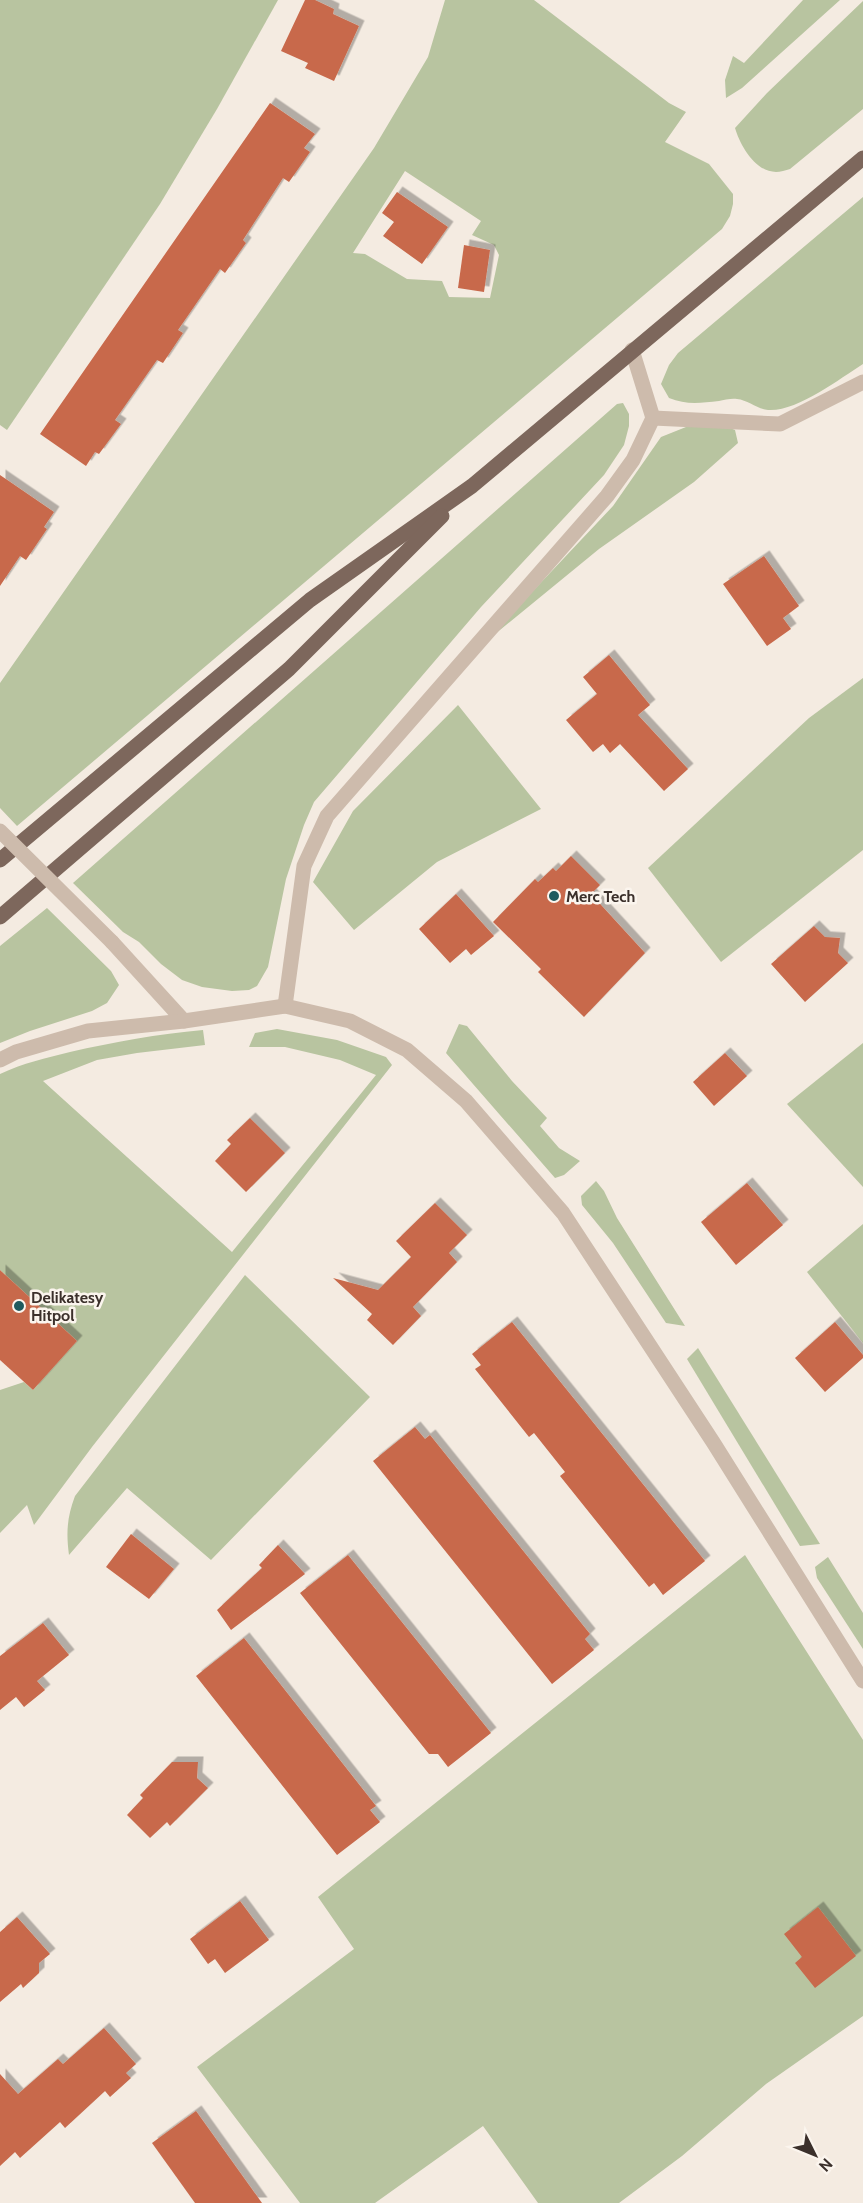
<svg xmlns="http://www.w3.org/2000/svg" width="863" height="2203" viewBox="0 0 863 2203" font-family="Cabin,sans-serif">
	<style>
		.green { fill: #b8c4a0; fill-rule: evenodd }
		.building { fill: #c8694b; filter: url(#shadow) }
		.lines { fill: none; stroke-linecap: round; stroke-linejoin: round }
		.minor { stroke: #cdbbac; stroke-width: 15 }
		.tertiary { stroke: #cdbbac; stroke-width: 15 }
		.primary { stroke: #7d675c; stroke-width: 15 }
		.tertiary-bridge { stroke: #cdbbac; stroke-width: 15 }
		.poi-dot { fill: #1f5a5e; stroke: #fbf5ee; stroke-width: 2 }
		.labels { text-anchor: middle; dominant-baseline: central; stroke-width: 5; stroke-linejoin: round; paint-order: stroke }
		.poi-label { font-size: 16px; font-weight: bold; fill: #3b302b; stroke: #fbf5ee; text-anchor: start }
	</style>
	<defs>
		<filter id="shadow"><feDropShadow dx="5.5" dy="-5.5" stdDeviation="0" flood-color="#0004"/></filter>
	</defs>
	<rect width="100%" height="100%" fill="#f4ebe1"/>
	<g class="green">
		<polygon points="0,0 278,0 217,109 160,204 7,430 0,425"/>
		<path d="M 445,0 L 534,0 L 669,103 L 686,112 L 665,142 L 709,164 L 733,194 L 733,204 L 730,216 L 722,229 L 17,826 L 0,808 L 0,683 L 374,148 L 428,57 ZM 405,171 L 481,221 L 472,235 L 494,245 L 499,255 L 490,298 L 449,297 L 442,281 L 407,279 L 365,254 L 353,253 Z"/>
		<polygon points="803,0 840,0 742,88 726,98 725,80 733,56 744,63"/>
		<path d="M 863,1 L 863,109 L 790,169 C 786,170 780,172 776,172 C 755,172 740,145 735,128 L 767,93 Z"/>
		<path d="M 863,197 L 863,364 C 839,379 797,412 768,410 C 757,409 748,400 737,399 C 732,398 724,400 719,401 C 700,403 686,405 669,398 L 661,384 L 669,365 L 678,353 Z"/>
		<polygon points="623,403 629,414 629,426 624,445 604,475 481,607 314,802 304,825 286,879 268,967 257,986 249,990 232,991 202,987 182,980 161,964 139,942 123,932 73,883 617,404"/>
		<polygon points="725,426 735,430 738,443 694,482 599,549 484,643 613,506 661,437 686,427"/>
		<polygon points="863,678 863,850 721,962 648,868 809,718"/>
		<polygon points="458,705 541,809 437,862 354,930 313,882 353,811"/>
		<polygon points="47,908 111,971 119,985 107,1003 92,1011 30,1031 0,1043 0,946"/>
		<polygon points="459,1024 467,1026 512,1081 547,1118 540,1126 559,1148 580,1161 564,1175 555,1178 446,1053"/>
		<path d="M 277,1029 L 337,1040 L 386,1057 L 392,1065 L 92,1447 L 34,1525 L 27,1505 L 0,1533 L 0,1390 L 24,1382 L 33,1390 L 77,1341 L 0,1270 L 0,1074 C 23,1063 46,1058 70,1052 C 114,1042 158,1034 203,1030 L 205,1045 L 137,1053 L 97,1060 L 43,1081 L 232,1252 L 376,1075 L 340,1060 L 285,1047 L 249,1047 L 255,1033 Z"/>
		<polygon points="863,1043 863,1187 787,1104"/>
		<polygon points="596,1181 604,1191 617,1218 685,1326 666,1323 613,1243 582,1205 581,1196"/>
		<polygon points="863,1224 863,1343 807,1272"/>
		<path d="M 245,1275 L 370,1397 L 211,1560 L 127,1488 L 69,1555 C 66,1533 67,1517 75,1496 Z"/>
		<polygon points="698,1348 820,1544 800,1546 687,1359"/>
		<polygon points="745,1555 863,1740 863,2016 766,2084 682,2156 619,2203 538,2203 483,2126 375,2203 300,2203 197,2067 354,1949 318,1897"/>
		<polygon points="828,1557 863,1613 863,1649 817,1578 815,1567"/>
	</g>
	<g class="building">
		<polygon points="305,0 315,0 334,9 333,14 359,26 334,81 305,68 308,63 281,51"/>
		<polygon points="270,103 315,134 304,148 310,152 289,182 283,178 243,240 246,243 225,273 220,269 178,330 183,333 163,363 157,360 115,420 121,424 99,454 95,452 86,466 40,434"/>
		<polygon points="397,192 448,227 422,264 383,236 394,222 382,213"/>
		<polygon points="464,245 490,250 484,292 458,288"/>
		<polygon points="0,475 54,512 44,527 47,529 26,560 20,556 0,586"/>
		<polygon points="764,556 799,606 783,618 791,629 767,646 723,584"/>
		<polygon points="609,655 650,705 638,715 688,769 664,791 620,744 610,753 603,744 593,752 566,720 597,694 583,677"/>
		<polygon points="571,856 600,885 591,894 645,953 584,1017 538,972 541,969 493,922 535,879 538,882 553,868 556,871"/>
		<polygon points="456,894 494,936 471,955 466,949 450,963 419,929"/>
		<polygon points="814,926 825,937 840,938 838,953 848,963 805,1002 771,964"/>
		<polygon points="725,1053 747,1076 714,1106 693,1082"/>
		<polygon points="250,1118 285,1153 246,1192 215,1161 231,1144 227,1140"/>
		<polygon points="747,1183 783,1225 736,1265 701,1222"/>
		<polygon points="435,1203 467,1235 449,1253 457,1262 413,1307 421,1316 393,1345 367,1320 372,1314 333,1278 378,1290 411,1257 396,1241"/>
		<polygon points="0,1270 77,1341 33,1390 0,1360"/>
		<polygon points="512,1322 705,1561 663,1595 654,1583 649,1587 560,1476 565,1472 534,1433 529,1437 475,1369 481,1365 472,1354"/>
		<polygon points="835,1322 863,1355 863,1358 825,1392 795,1358"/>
		<polygon points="415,1427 425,1439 430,1435 590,1634 585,1639 594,1650 552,1684 373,1461"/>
		<polygon points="131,1534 174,1569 149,1599 106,1567"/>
		<polygon points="278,1545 305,1574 231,1630 217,1610 262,1568 259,1565"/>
		<polygon points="348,1555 491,1733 448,1767 438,1754 429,1754 300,1593"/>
		<polygon points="43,1623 69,1655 37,1681 45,1690 24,1707 16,1697 0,1710 0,1656"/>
		<polygon points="244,1638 376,1806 370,1810 380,1822 337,1855 196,1676"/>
		<polygon points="172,1762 198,1762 197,1778 208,1788 170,1826 167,1822 150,1838 127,1815 143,1798 140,1795"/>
		<polygon points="240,1901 269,1940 225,1973 215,1959 208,1964 190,1939"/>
		<polygon points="818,1907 856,1956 815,1988 795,1963 802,1957 784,1934"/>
		<polygon points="17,1917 50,1954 39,1963 39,1973 23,1988 21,1984 0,2002 0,1932"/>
		<polygon points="104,2028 136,2064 126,2073 131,2078 110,2097 105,2091 65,2128 60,2122 20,2158 15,2152 0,2166 0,2074 18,2094 58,2059 63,2064"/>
		<polygon points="196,2111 262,2203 195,2203 152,2143"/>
	</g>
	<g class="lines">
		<polyline class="minor" points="653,418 780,424 863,382"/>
		<g class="tertiary">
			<polyline points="112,942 184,1021"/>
			<polyline points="285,1006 304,866 327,816 607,496 633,460 653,418 632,350"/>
			<polyline points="0,1060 16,1052 88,1031 184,1021 285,1006 350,1021 407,1050 466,1101 563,1213 713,1442 863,1681"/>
		</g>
		<g class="primary">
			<polyline points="0,860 310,600 472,486 863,158"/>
			<polyline points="0,917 289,669 442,516"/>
		</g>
		<polyline class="tertiary-bridge" points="0,831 112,942"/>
	</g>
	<g class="poi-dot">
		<circle cx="554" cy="896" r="6"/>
		<circle cx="19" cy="1306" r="6"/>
	</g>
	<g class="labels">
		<g class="poi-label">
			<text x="566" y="896">Merc Tech</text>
			<text x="31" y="1297">Delikatesy<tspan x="31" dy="18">Hitpol</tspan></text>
		</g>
	</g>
	<g transform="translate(815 2155) rotate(133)" stroke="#fbf5ee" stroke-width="4.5" paint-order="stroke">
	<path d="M0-4.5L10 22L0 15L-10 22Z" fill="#3b302b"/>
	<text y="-9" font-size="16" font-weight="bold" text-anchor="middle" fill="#3b302b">N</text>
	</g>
</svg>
